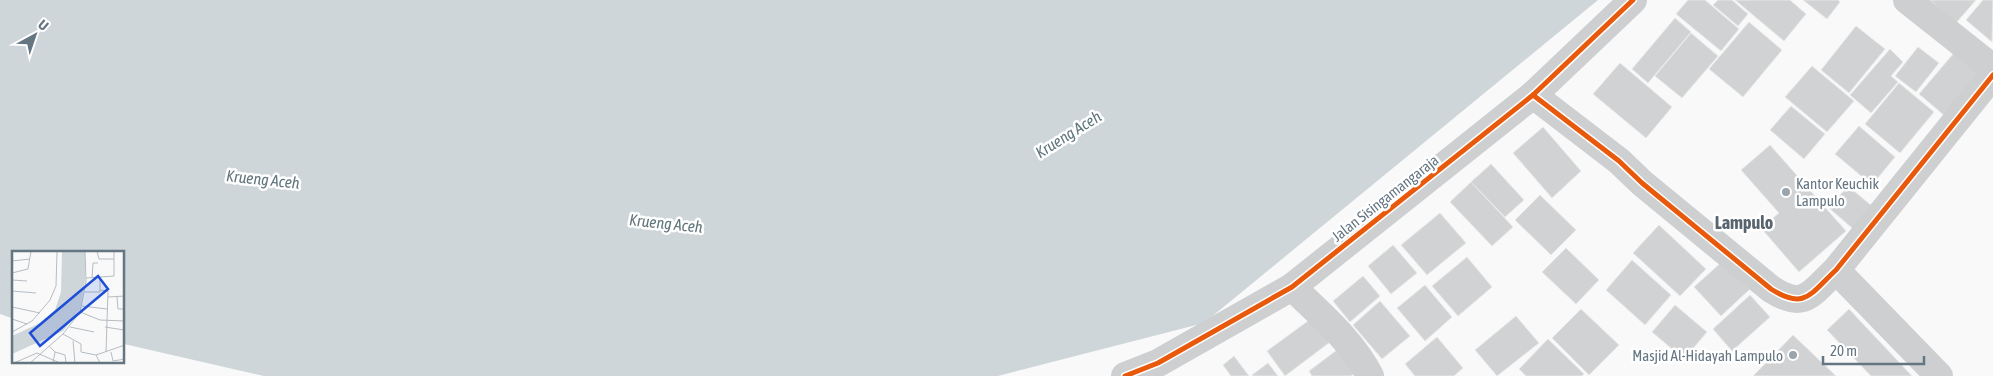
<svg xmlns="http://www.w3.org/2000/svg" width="1993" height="376" viewBox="0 0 1993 376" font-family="'Asap Condensed',sans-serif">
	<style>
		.water { fill: #ced6d9 }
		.building { fill: #d0d2d3; stroke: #e8e8e8 }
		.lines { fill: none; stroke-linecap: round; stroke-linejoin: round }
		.minor { stroke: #cecfd0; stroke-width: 28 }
		.cycleway-casing { stroke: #fff; stroke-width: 8 }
		.cycleway { stroke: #e8590c; stroke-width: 5 }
		.poi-dot { fill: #99a4ac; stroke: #fff; stroke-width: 2 }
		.labels { text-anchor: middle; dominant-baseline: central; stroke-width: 5; stroke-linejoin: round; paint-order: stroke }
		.poi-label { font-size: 15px; fill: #657683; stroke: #fff; text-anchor: start }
		.street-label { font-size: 15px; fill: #657683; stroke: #fff }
		.water-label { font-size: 16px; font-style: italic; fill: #60757c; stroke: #fff }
		.quarter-label { font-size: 18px; font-weight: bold; fill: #57646e; stroke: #fff }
		.inset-road { fill: none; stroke: #b5bdc3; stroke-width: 1 }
		.view { fill: #1d4ed8; fill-opacity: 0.15; stroke: #1d4ed8; stroke-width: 2.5 }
		.inset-edge { fill: none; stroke: #657683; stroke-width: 2.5 }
	</style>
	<rect width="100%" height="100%" fill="#f9f9f9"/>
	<polygon class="water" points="0,0 1598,0 1204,323 998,376 264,376 124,344 124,252 14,252 14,319 0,314"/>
	<g class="building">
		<polygon points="1688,0 1705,0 1739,29 1721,51 1676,14"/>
		<polygon points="1718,0 1732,0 1748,14 1738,26 1713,5"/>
		<polygon points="1735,0 1790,0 1806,14 1784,41"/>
		<polygon points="1803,0 1838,0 1840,2 1827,19"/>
		<polygon points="1930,0 1976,0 1956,23"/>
		<polygon points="1983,0 1993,0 1992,42 1966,20"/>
		<polygon points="1675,18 1691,32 1648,83 1632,69"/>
		<polygon points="1749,22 1782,50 1743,97 1709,69"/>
		<polygon points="1856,26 1885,49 1849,93 1821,70"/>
		<polygon points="1691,33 1718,56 1682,98 1655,76"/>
		<polygon points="1918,47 1939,63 1916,92 1895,76"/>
		<polygon points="1890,49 1903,62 1891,76 1898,82 1871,113 1850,95"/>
		<polygon points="1954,53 1980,74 1945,116 1919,94"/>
		<polygon points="1620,63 1672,107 1646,138 1593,94"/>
		<polygon points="1812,66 1854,101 1827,132 1785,97"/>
		<polygon points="1899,83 1934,112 1900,153 1865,124"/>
		<polygon points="1791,106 1825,134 1804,159 1770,130"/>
		<polygon points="1859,126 1895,157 1872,185 1835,154"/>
		<polygon points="1543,127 1581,171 1552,198 1513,153"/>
		<polygon points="1770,145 1846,231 1799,272 1761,228 1779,213 1741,170"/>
		<polygon points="1491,164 1524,200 1505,217 1471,182"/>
		<polygon points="1471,182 1513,227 1492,246 1450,202"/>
		<polygon points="1848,186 1879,212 1859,234 1829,208"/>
		<polygon points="1540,195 1576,230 1551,255 1515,220"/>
		<polygon points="1440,213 1466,243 1427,275 1401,245"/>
		<polygon points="1659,225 1706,269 1680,296 1633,253"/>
		<polygon points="1393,245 1417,273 1391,294 1368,266"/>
		<polygon points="1566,248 1599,280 1576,304 1542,272"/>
		<polygon points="1467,257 1492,287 1458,316 1432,286"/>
		<polygon points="1632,260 1671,295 1645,325 1606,290"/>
		<polygon points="1724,260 1750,289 1721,316 1694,287"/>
		<polygon points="1363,276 1380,296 1350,322 1333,301"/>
		<polygon points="1425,285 1452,317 1425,341 1397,308"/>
		<polygon points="1750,295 1770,317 1732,351 1713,329"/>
		<polygon points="1380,301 1410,336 1382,359 1353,325"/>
		<polygon points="1675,305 1707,332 1684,359 1652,332"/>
		<polygon points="1581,309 1619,345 1589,375 1552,338"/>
		<polygon points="1849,309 1912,376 1871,376 1827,330"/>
		<polygon points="1516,316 1539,343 1497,376 1475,350"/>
		<polygon points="1312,318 1330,342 1285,376 1267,351"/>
		<polygon points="1793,335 1836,376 1753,376"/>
		<polygon points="1437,337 1463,368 1454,376 1415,376 1405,364"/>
		<polygon points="1548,339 1584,374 1582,376 1526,376 1519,369"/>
		<polygon points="1341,347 1358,371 1351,376 1312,376 1309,371"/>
		<polygon points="1234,356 1249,376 1231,376 1223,365"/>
		<polygon points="1268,363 1278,376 1253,376 1252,375"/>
	</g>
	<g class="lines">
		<g class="minor">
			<polyline points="1907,0 1993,68"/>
			<path d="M 1533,95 L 1619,161 L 1642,183 L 1771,289 C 1805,311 1811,293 1836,270 L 1993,75"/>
			<polyline points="1836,270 1939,376"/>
			<path d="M 1292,287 C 1320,314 1352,341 1370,376"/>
			<polyline points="1125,376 1158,363 1292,287 1533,95 1633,0"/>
		</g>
		<g class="cycleway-casing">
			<g id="cycleway">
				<path d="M 1533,95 L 1619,161 L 1642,183 L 1771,289 C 1805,311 1811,293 1836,270 L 1993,75"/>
				<polyline points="1125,376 1158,363 1292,287 1533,95 1633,0"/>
			</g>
		</g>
		<use href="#cycleway" class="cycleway"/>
	</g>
	<g class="poi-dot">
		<circle cx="1786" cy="192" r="5"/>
		<circle cx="1793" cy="355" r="5"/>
	</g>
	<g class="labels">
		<g class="poi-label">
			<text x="1796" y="183">Kantor Keuchik<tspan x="1796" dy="17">Lampulo</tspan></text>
			<text x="1783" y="355" text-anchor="end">Masjid Al-Hidayah Lampulo</text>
		</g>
		<g class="street-label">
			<text transform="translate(1385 198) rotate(-38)">Jalan Sisingamangaraja</text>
		</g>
		<g class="water-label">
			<text transform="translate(1068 134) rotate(-32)">Krueng Aceh</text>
			<text transform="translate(263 179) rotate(6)">Krueng Aceh</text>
			<text transform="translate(666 223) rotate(6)">Krueng Aceh</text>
		</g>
		<g class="quarter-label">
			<text x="1744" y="222">Lampulo</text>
		</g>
	</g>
	<g transform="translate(12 251)">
		<rect width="112" height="112" fill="#f9f9f9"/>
		<path d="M 50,0 L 73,0 L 73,31 L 68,59 L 51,80 L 0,103 L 0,85 L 28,72 L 43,59 L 49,41 Z" fill="#ced6d9"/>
		<path class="inset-road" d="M 85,0 L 87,8 L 102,8M 0,10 L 18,8M 0,22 L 16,18 L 19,0M 74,27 L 102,25 L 102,0M 80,27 L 81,12 L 86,12M 0,29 L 15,30M 88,39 L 96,40 L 94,101M 0,40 L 24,42M 73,41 L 88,41 L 88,27M 96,46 L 113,45M 105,46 L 106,58 L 113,58M 70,55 L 95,58M 0,56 L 28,62M 68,61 L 88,69 L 113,70M 0,68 L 15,73M 58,76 L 82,81M 93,76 L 112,79M 0,81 L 20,70 L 38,49 L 44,35 L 45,0M 51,83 L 69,93 L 69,101 L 84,104M 61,90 L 63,112M 37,95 L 43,101 L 41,112M 43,101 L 53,104 L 54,112M 99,101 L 101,110 L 113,108M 2,112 L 25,102 L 48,112M 18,112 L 51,83 L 68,61 L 74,31 L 73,0M 88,112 L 84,104 L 113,94"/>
		<path class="view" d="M 86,25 L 96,38 L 28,95 L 18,82 Z"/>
		<rect width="112" height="112" class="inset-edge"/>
	</g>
	<g transform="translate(35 35) rotate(40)" stroke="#ffffff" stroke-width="4" paint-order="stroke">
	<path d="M0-4L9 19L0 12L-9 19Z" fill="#657683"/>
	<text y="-8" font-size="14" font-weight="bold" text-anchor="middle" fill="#657683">U</text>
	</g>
	<path d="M1823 356v8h101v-8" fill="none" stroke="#657683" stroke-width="2.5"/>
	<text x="1830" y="356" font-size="15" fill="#657683" stroke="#ffffff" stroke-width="4" paint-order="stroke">20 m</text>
</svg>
